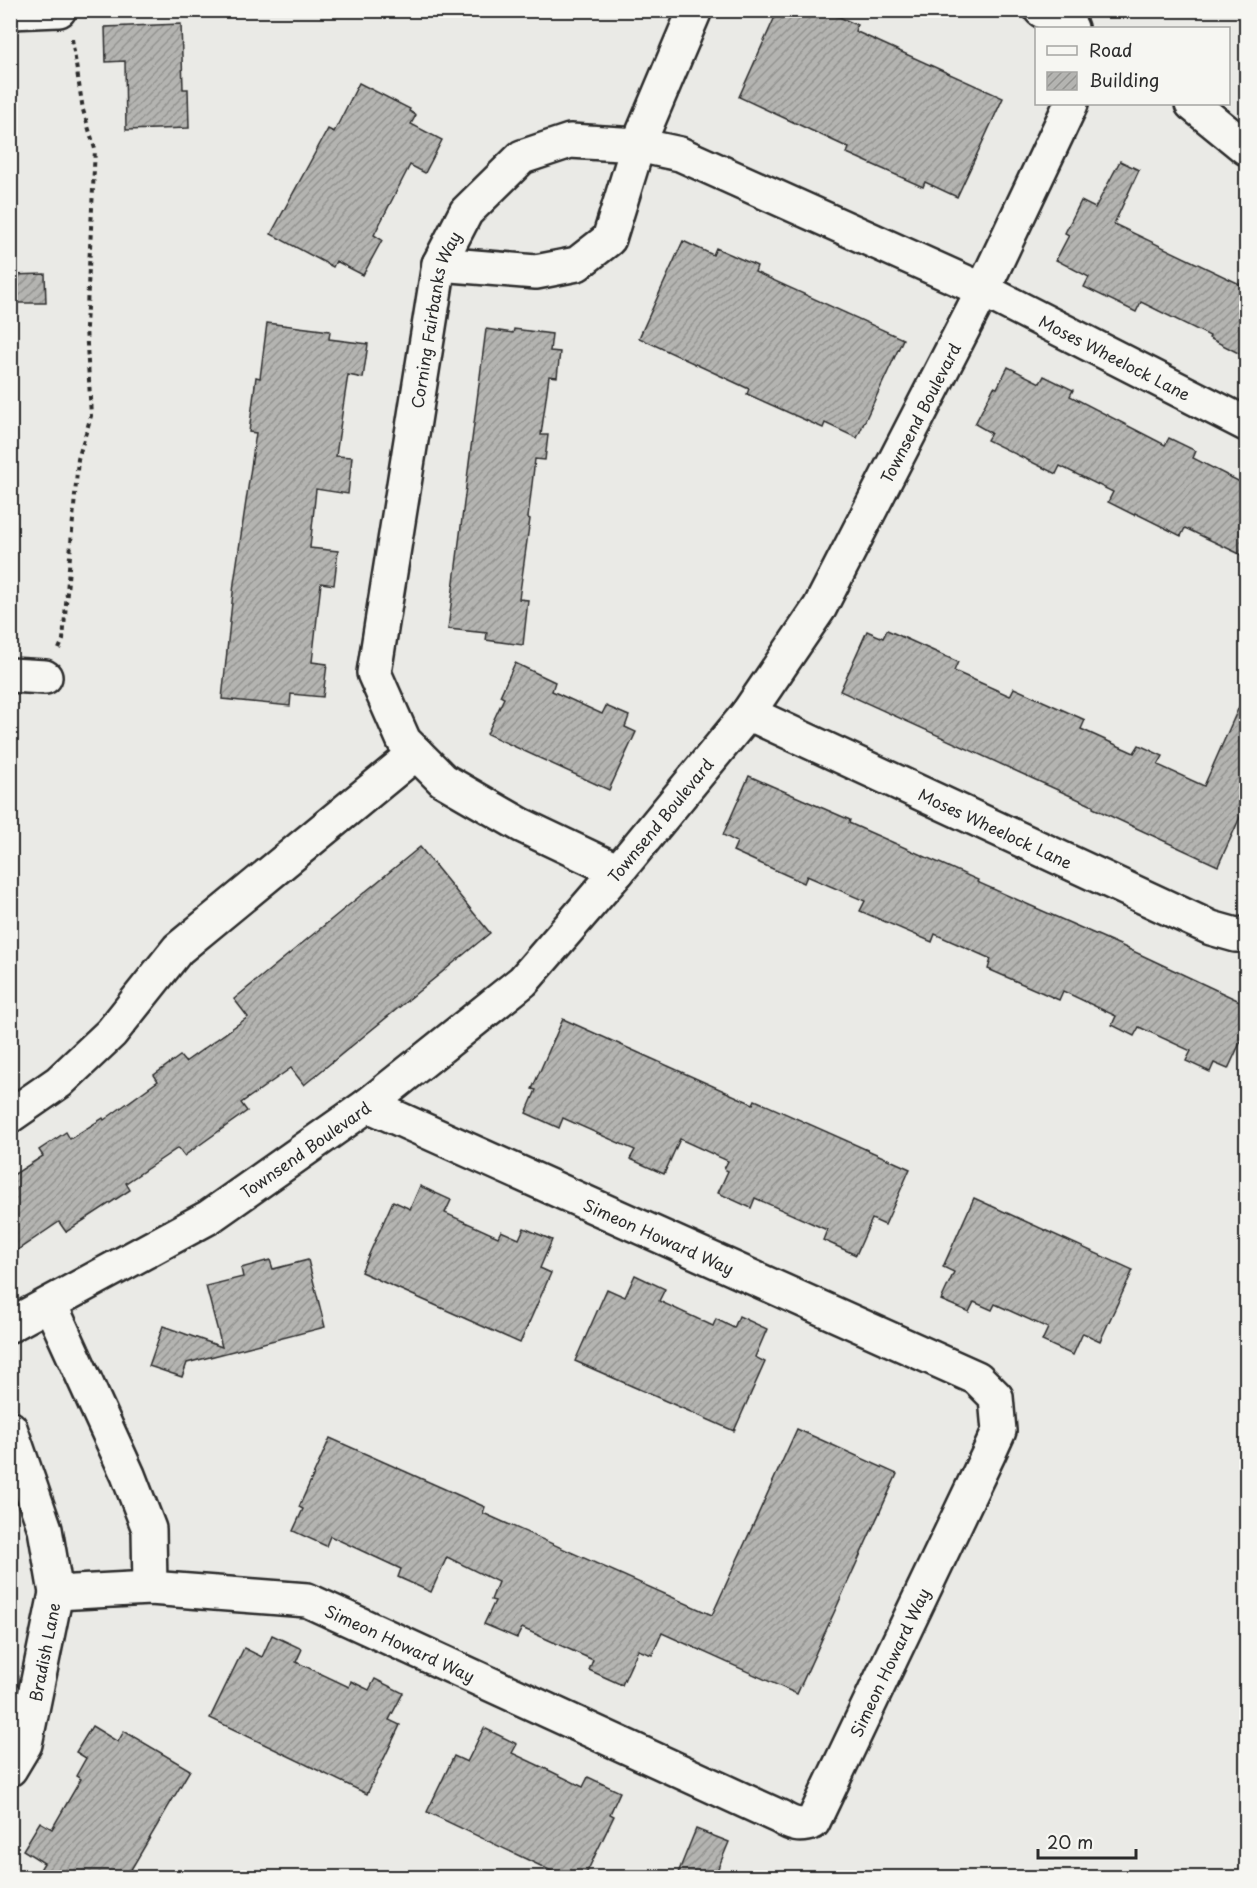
<svg xmlns="http://www.w3.org/2000/svg" width="1257" height="1888" viewBox="0 0 1257 1888" font-family="'Playpen Sans',sans-serif">
	<style>
		.building { fill: url(#building-hatch); stroke: #2b2b2b; stroke-width: 1.5 }
		.lines { fill: none; stroke-linecap: round; stroke-linejoin: round }
		.minor-casing { stroke: #2b2b2b; stroke-width: 38 }
		.path { stroke: #2b2b2b; stroke-width: 4; stroke-dasharray: 4.5 4.5; stroke-linecap: butt }
		.minor { stroke: #f6f6f2; stroke-width: 33 }
		.labels { text-anchor: middle; dominant-baseline: central; stroke-width: 5; stroke-linejoin: round; paint-order: stroke }
		.street-label { font-size: 16px; fill: #2b2b2b; stroke: #f6f6f2 }
	</style>
	<defs>
		<pattern id="building-hatch" width="6" height="6" patternUnits="userSpaceOnUse" patternTransform="scale(1.5)"><rect width="6" height="6" fill="#b4b4b1"/><path d="M-1 1l2-2M0 6l6-6M5 7l2-2" fill="none" stroke="#939390"/></pattern>
	</defs>
	<rect width="100%" height="100%" fill="#eaeae6"/>
	<filter id="ink" filterUnits="userSpaceOnUse"><feTurbulence type="fractalNoise" baseFrequency=".0167" numOctaves="2"/><feDisplacementMap in="SourceGraphic" scale="12" xChannelSelector="R" yChannelSelector="G"/><feConvolveMatrix kernelMatrix="1 2 1 2 8 2 1 2 1" color-interpolation-filters="sRGB"/></filter>
	<g filter="url(#ink)">
		<g class="building">
			<polygon points="778,10 824,10 857,25 855,31 1003,98 957,197 925,182 923,187 847,153 849,148 739,97"/>
			<polygon points="181,24 183,89 188,89 189,128 126,130 125,61 106,62 105,27"/>
			<polygon points="359,83 410,109 409,111 416,115 411,124 442,140 425,173 410,165 374,235 382,240 363,275 336,261 333,267 271,234 328,129 334,132"/>
			<polygon points="1120,161 1139,170 1114,224 1246,287 1246,357 1209,338 1210,336 1141,302 1136,312 1084,287 1089,277 1056,260 1069,235 1065,233 1081,201 1095,208"/>
			<polygon points="683,241 713,255 716,248 757,266 755,272 903,339 857,438 825,423 823,428 747,394 749,389 639,338"/>
			<polygon points="45,274 46,303 10,303 10,275"/>
			<polygon points="267,323 330,331 329,339 368,344 363,378 348,375 343,407 336,456 352,457 348,494 316,489 310,548 338,551 334,585 321,583 312,662 327,664 323,697 291,694 290,706 222,699 234,583 256,433 249,432 256,377 260,378"/>
			<polygon points="486,329 513,333 514,329 552,334 550,351 560,352 557,377 549,376 541,435 548,435 545,460 535,459 528,518 530,519 519,599 528,600 523,645 486,640 487,633 448,629"/>
			<polygon points="1008,367 1040,383 1044,376 1073,390 1070,396 1165,445 1169,438 1196,451 1193,458 1246,485 1246,557 1185,528 1181,536 1135,513 1134,515 1108,502 1113,492 1060,466 1056,474 987,440 991,433 975,424 994,387 997,388"/>
			<polygon points="887,630 958,662 954,671 981,683 1010,696 1014,688 1085,720 1081,729 1134,753 1139,745 1163,756 1158,765 1204,786 1246,691 1246,804 1218,866 1093,808 1093,806 840,691 867,631 883,638"/>
			<polygon points="515,663 555,682 552,691 602,714 606,706 629,716 625,727 636,732 609,790 487,734 504,698 500,696"/>
			<polygon points="749,776 850,820 849,823 978,880 977,882 1120,945 1246,1004 1246,1030 1228,1069 1214,1063 1210,1072 1186,1061 1191,1051 1139,1027 1134,1036 1112,1025 1116,1016 1063,991 1059,1000 988,969 991,959 935,934 932,942 860,911 865,901 807,876 804,883 733,851 737,842 723,835"/>
			<polygon points="420,847 490,933 304,1085 291,1068 241,1103 247,1111 184,1156 178,1148 126,1183 130,1190 66,1232 59,1222 10,1255 10,1177 43,1156 39,1150 66,1132 70,1139 103,1118 104,1120 158,1081 154,1075 180,1056 185,1062 248,1017 234,999"/>
			<polygon points="563,1019 753,1104 755,1100 910,1169 885,1225 872,1219 856,1255 823,1240 827,1230 755,1198 751,1208 718,1193 728,1171 724,1169 728,1161 680,1139 664,1174 630,1159 635,1150 563,1118 559,1128 526,1113 536,1090 532,1089"/>
			<polygon points="420,1186 451,1200 445,1213 498,1237 501,1231 519,1239 524,1228 552,1240 540,1268 551,1273 520,1343 361,1272 393,1201 410,1209"/>
			<polygon points="974,1198 1133,1270 1100,1341 1083,1333 1073,1355 1042,1341 1048,1328 995,1304 992,1310 974,1302 969,1312 941,1300 954,1272 943,1267"/>
			<polygon points="270,1260 273,1269 308,1260 325,1327 187,1363 182,1377 149,1366 163,1326 222,1347 206,1286 243,1277 241,1268"/>
			<polygon points="635,1275 665,1289 659,1301 713,1326 716,1319 734,1328 739,1316 767,1329 755,1357 765,1362 734,1431 575,1361 607,1289 625,1297"/>
			<polygon points="797,1429 897,1474 797,1694 662,1633 652,1655 638,1650 622,1685 589,1670 593,1660 522,1628 517,1638 484,1624 495,1601 491,1600 498,1582 447,1557 431,1592 398,1577 401,1569 330,1536 326,1546 293,1531 303,1509 299,1507 330,1438 485,1507 483,1513 712,1615"/>
			<polygon points="272,1635 302,1649 296,1662 349,1687 351,1681 369,1690 375,1679 403,1693 389,1720 400,1725 367,1794 210,1718 244,1648 262,1657"/>
			<polygon points="92,1726 118,1742 124,1731 190,1770 126,1878 35,1878 44,1863 23,1850 40,1822 52,1829 81,1779 76,1776 86,1758 76,1752"/>
			<polygon points="484,1728 517,1744 512,1753 544,1768 583,1787 588,1777 620,1792 610,1814 614,1816 584,1878 566,1878 427,1812 454,1756 467,1762"/>
			<polygon points="696,1829 729,1842 714,1878 676,1878"/>
		</g>
		<g class="lines">
			<g class="minor-casing">
				<g id="minor">
					<polyline points="1041,10 1071,28"/>
					<polyline points="10,12 59,10"/>
					<polyline points="1192,104 1246,148"/>
					<polyline points="439,264 536,272 577,264 609,239 638,145 695,10"/>
					<polyline points="10,675 45,677"/>
					<path id="s1" d="M 748,713 L 1211,928 L 1236,935 L 1246,934"/>
					<path id="s2" d="M 618,871 L 521,825 L 443,780 L 404,741 L 374,673 L 439,264 L 466,212 L 522,157 L 570,141 L 638,145 L 680,154 L 983,290 L 1246,424"/>
					<polyline points="10,1116 59,1082 111,1033 178,949 416,753"/>
					<polyline points="50,1304 128,1475 149,1529 150,1588"/>
					<path id="s3" d="M 10,1325 L 209,1217 L 368,1105 L 523,981 L 618,871 L 748,713 L 820,607 L 983,290 L 1071,104"/>
					<polyline points="10,1428 45,1529 56,1593 25,1744 10,1769"/>
					<path id="s4" d="M 56,1593 L 150,1588 L 307,1600 L 780,1817 C 792,1825 800,1827 813,1822 L 988,1455 L 999,1431 L 996,1397 L 977,1378 L 368,1105"/>
				</g>
			</g>
			<polyline class="path" points="59,649 63,640 78,459 91,416 86,327 95,149 83,110 72,39"/>
			<use href="#minor" class="minor"/>
		</g>
	</g>
	<g class="labels">
		<g class="street-label">
			<text stroke="none"><textPath href="#s2" startOffset="686">Corning Fairbanks Way</textPath></text>
			<text stroke="none"><textPath href="#s2" startOffset="1520">Moses Wheelock Lane</textPath></text>
			<text stroke="none"><textPath href="#s3" startOffset="1316">Townsend Boulevard</textPath></text>
			<text stroke="none"><textPath href="#s3" startOffset="831">Townsend Boulevard</textPath></text>
			<text stroke="none"><textPath href="#s1" startOffset="273">Moses Wheelock Lane</textPath></text>
			<text stroke="none"><textPath href="#s3" startOffset="344">Townsend Boulevard</textPath></text>
			<text transform="translate(659 1236) rotate(24)">Simeon Howard Way</text>
			<text stroke="none"><textPath href="#s4" startOffset="354">Simeon Howard Way</textPath></text>
			<text transform="translate(44 1652) rotate(-79)">Bradish Lane</text>
			<text stroke="none"><textPath href="#s4" startOffset="984">Simeon Howard Way</textPath></text>
		</g>
	</g>
	<rect width="1257" height="1888" fill="none" stroke="#f6f6f2" stroke-width="36"/>
	<rect x="18" y="18" width="1221" height="1852" fill="none" stroke="#2b2b2b" stroke-width="2" filter="url(#ink)"/>
	<rect x="1035" y="27" width="195" height="78" fill="#f6f6f2" stroke="#a5a5a2" stroke-width="1.5"/>
	<rect x="1047" y="46" width="30" height="9" fill="#f6f6f2" stroke="#a5a5a2" stroke-width="1.5"/>
	<text x="1089" y="57" font-size="18" fill="#2b2b2b">Road</text>
	<rect x="1047" y="72" width="30" height="18" fill="url(#building-hatch)" stroke="#a5a5a2" stroke-width="1.5"/>
	<text x="1089" y="87" font-size="18" fill="#2b2b2b">Building</text>
	<path d="M1038 1849v9h98v-9" fill="none" stroke="#2b2b2b" stroke-width="3"/>
	<text x="1047" y="1849" font-size="18" fill="#2b2b2b" stroke="#f6f6f2" stroke-width="4.5" paint-order="stroke">20 m</text>
</svg>
